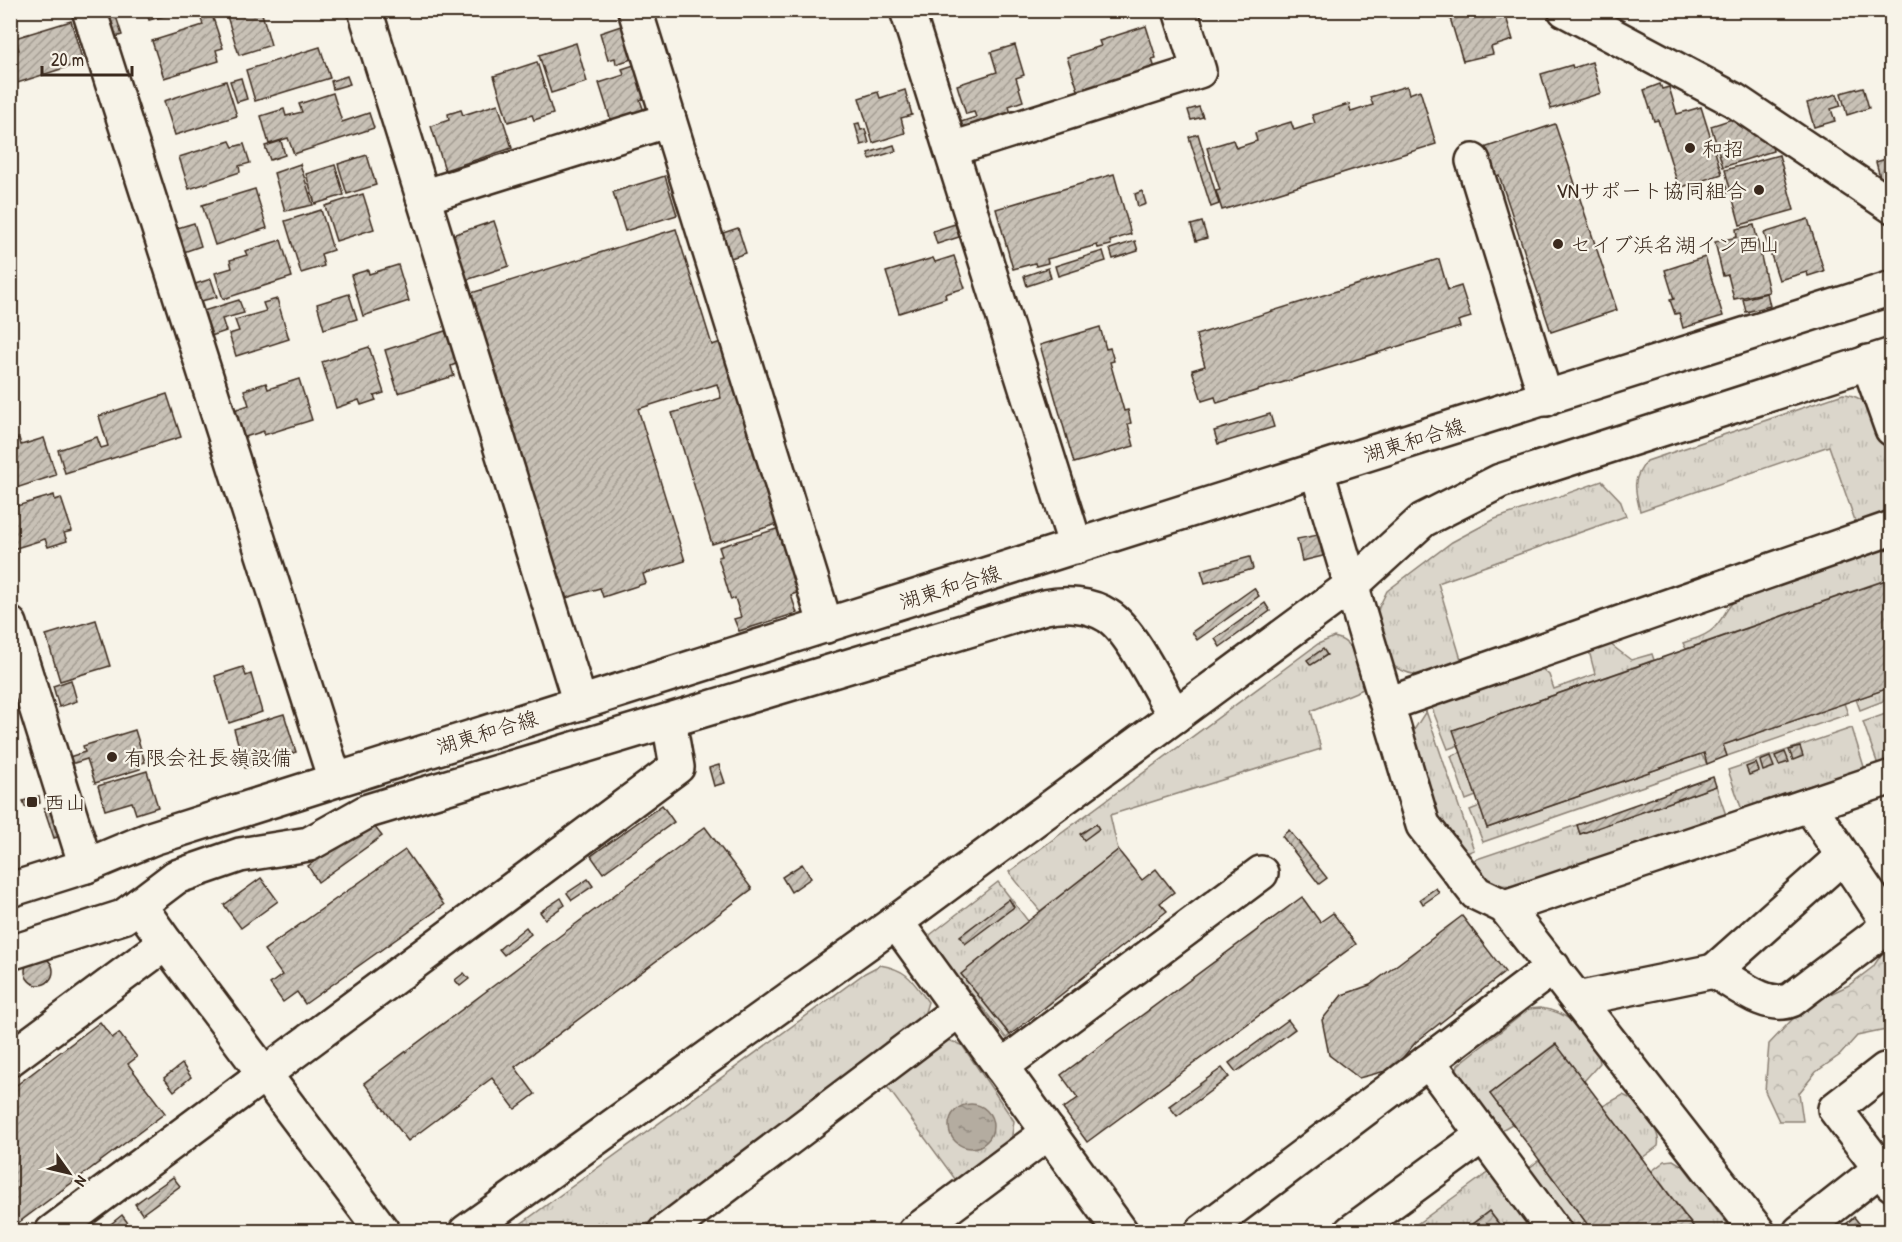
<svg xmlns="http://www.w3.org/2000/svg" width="1902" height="1242" viewBox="0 0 1902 1242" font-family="'Patrick Hand','Klee One',sans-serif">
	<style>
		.grass { fill: url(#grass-tufts); stroke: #8b8074; stroke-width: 1.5 }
		.forest { fill: url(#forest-crowns); stroke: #8b8074; stroke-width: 1.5 }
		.water { fill: url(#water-ripples); stroke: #84786c; stroke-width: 1.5 }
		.building { fill: url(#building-hatch); stroke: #3b2a1e; stroke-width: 1.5 }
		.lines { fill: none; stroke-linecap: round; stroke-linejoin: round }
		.minor-casing { stroke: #3b2a1e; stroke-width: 38 }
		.major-casing { stroke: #3b2a1e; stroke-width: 38 }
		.minor { stroke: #f7f3e8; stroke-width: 33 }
		.major { stroke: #f7f3e8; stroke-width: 33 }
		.poi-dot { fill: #3b2a1e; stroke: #f7f3e8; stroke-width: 2 }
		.labels { text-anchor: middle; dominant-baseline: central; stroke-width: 4.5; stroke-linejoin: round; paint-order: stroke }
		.poi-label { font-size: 21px; fill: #3b2a1e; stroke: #f7f3e8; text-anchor: start }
		.street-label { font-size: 21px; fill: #3b2a1e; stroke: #f7f3e8 }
	</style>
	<defs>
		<pattern id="grass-tufts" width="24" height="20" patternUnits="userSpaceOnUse" patternTransform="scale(1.5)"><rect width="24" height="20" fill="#dbd6cb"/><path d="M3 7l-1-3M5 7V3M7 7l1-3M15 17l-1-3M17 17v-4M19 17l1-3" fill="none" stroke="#bdb8ae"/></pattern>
		<pattern id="forest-crowns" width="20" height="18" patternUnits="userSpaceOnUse" patternTransform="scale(1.5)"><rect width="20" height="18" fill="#dbd6cb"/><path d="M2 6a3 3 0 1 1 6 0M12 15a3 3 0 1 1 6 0" fill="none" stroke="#bdb8ae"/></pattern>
		<pattern id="water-ripples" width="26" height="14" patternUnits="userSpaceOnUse" patternTransform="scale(1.5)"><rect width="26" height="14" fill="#b4aca0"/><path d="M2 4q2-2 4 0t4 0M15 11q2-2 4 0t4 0" fill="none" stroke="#948c82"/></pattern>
		<pattern id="building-hatch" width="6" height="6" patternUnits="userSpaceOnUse" patternTransform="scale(1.5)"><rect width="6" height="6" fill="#c8c1b6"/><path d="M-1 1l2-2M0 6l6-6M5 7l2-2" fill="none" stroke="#a49d93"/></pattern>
	</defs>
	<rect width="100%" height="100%" fill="#f7f3e8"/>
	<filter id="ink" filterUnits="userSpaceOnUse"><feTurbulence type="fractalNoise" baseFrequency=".0167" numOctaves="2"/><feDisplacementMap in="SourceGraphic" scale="12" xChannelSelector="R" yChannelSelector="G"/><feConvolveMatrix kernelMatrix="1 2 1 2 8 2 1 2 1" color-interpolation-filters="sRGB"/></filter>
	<g filter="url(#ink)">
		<g class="grass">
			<path d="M 1843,394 C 1856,395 1866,401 1874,412 C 1885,428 1896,480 1891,498 C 1888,513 1871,524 1858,529 L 1829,446 L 1640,511 C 1635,489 1631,480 1647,461 Z"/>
			<path d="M 1602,481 L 1620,500 L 1626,516 L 1438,583 L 1463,666 C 1432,675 1421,682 1391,665 L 1376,613 L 1387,591 L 1452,542 L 1495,519 Z"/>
			<path d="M 1891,542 L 1891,578 L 1686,649 L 1683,643 C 1693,639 1705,637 1713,629 C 1726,616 1726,605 1744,593 Z"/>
			<path d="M 1334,637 C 1356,641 1361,669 1368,687 L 1311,711 L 1321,749 L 1110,815 L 1118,850 L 1040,911 L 1009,872 L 1318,644 Z"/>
			<polygon points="1610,644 1631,660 1652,654 1654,660 1454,730 1459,745 1448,749 1431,706 1538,665 1549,675 1554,689 1595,674 1588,647"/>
			<polygon points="1891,687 1891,698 1860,710 1856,699"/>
			<polygon points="1844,703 1848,714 1727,756 1723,745"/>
			<polygon points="1426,711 1474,850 1459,856 1441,836 1412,733"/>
			<polygon points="1891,712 1891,763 1881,766 1877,762 1863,722"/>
			<polygon points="1852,728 1865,770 1743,813 1728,770"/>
			<polygon points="1461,752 1476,796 1466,800 1451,756"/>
			<polygon points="1701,754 1707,764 1483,842 1470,810 1480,806 1487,828"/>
			<polygon points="1716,786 1727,818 1523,886 1496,885 1465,863 1577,825 1580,834"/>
			<polygon points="998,882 1028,921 961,974 1010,1035 1006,1038 931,942 930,935"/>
			<path d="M 880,965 C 908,970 912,980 928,1002 L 923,1019 L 637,1231 L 511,1231 L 865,973 Z"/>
			<path d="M 1540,1008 C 1567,1011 1596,1035 1600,1063 L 1584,1081 L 1555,1044 L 1490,1094 L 1512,1124 L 1500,1131 L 1455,1077 L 1458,1065 L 1529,1009 Z"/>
			<polygon points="945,1039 962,1045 1014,1121 1011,1142 958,1183 885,1084"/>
			<path d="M 1623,1095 C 1637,1100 1662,1131 1658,1146 L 1642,1158 L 1603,1106 Z"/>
			<polygon points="1539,1160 1585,1221 1577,1227 1567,1228 1527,1170"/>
			<polygon points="1673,1160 1683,1166 1733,1231 1697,1231 1652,1171 1665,1161"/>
			<polygon points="1493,1169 1542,1231 1505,1231 1489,1211 1462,1231 1406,1232"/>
		</g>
		<polygon class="forest" points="1891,940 1891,1029 1857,1036 1840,1055 1816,1072 1799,1093 1803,1121 1779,1121 1765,1091 1769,1044 1805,1006 1849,985 1873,967"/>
		<circle class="water" cx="971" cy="1126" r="22"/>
		<g class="building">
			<polygon points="105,10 114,10 122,35 104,41"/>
			<polygon points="146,10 187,10 149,20"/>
			<polygon points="233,10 261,10 271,45 239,55 226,13"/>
			<polygon points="1474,10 1504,10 1513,40 1491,47 1493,54 1463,61 1450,18"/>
			<polygon points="211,12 223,48 216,50 219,61 164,78 152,41 203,25 200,15"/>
			<polygon points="71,21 83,62 11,85 10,52 19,50 15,38"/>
			<polygon points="627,24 638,57 616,64 615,58 608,60 600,33"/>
			<polygon points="1146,26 1156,58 1152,59 1156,72 1080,96 1067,57 1101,46 1099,41"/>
			<polygon points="576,43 587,82 551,93 539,55"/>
			<polygon points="1015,45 1024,75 1016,78 1023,101 1009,106 1011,115 961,135 958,123 976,117 974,112 966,114 957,85 997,72 991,52"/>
			<polygon points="320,47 330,78 255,101 246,70"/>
			<polygon points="537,62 553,114 534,120 532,115 508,122 494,76"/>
			<polygon points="1592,62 1601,93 1551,109 1541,74 1572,65 1573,68"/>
			<polygon points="640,63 650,96 640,100 645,114 612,124 599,83 624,75 622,69"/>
			<polygon points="347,76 350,84 333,89 331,81"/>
			<polygon points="241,78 247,99 237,102 230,81"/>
			<polygon points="226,81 237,116 175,135 164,101"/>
			<polygon points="1660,84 1662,89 1669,87 1677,114 1701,107 1722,174 1679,188 1658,120 1654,121 1644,90"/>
			<polygon points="1407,86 1409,94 1420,90 1436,144 1222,210 1216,191 1220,190 1207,148 1233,140 1236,148 1257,141 1255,133 1291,122 1294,130 1315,123 1312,115 1349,104 1351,112 1373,105 1370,97"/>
			<polygon points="1863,87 1869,108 1847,115 1841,93"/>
			<polygon points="905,90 912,115 901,118 905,133 873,143 859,98 878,92 880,98"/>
			<polygon points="333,93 342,122 369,113 374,128 294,154 288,138 269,144 261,116 284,109 286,116 302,112 299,104"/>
			<polygon points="1837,94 1841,106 1831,109 1835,121 1814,127 1807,103"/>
			<polygon points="498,104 512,148 445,170 431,126 449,120 448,114 461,110 463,115"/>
			<polygon points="1199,107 1203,117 1191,120 1188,110"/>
			<polygon points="1732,119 1772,146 1773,151 1723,167 1711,126"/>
			<polygon points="859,123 861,130 865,129 869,143 861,145 855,124"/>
			<polygon points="1555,124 1617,310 1551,332 1499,175 1494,177 1484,148"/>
			<polygon points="1198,134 1219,204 1211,207 1189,137"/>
			<polygon points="230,141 233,147 244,144 250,163 239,166 240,172 189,189 179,157"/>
			<polygon points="281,141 285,155 270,160 265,146"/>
			<polygon points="894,145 896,151 870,159 868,153"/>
			<polygon points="367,155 376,185 347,194 338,164"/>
			<polygon points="1779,155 1794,210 1740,225 1725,170"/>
			<polygon points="1892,157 1892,178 1881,181 1876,162"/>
			<polygon points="300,164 313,205 285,211 274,173"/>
			<polygon points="335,165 344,195 315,204 306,174"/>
			<polygon points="1114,174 1131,234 1110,241 1111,245 1098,248 1097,245 1047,259 1048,263 1036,266 1035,263 1013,269 996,209"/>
			<polygon points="665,176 677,215 625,231 613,192"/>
			<polygon points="1725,182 1728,193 1719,195 1716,184"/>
			<polygon points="255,189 267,228 215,245 202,205"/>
			<polygon points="1142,191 1146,204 1138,207 1135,194"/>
			<polygon points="363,194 374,229 336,241 325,206"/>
			<polygon points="321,210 333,250 321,254 324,266 301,273 285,221"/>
			<polygon points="1808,219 1824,271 1808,276 1807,272 1779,280 1764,233"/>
			<polygon points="494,221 509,266 463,281 449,236"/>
			<polygon points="1202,222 1207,238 1196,241 1191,225"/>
			<polygon points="194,223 201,246 178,254 171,230"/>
			<polygon points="955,224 959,237 937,244 933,231"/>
			<polygon points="1754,225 1769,292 1734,299 1728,275 1723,276 1715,242 1737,237 1736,229"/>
			<polygon points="738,228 746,253 731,258 723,233"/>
			<polygon points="676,229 712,345 730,339 787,521 712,544 672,413 721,398 717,384 638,409 685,561 643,574 646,583 603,597 600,588 559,600 465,295"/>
			<polygon points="281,240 292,277 223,299 215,273 232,268 230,260 247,255 245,251"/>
			<polygon points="1135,241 1138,251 1113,259 1110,249"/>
			<polygon points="1103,251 1106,261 1058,276 1055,266"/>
			<polygon points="954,256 965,288 945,294 946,298 899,313 886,272 933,258 935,262"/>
			<polygon points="1705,257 1723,316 1683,328 1679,313 1675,314 1670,300 1674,299 1665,270"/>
			<polygon points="1439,259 1448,290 1461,286 1471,317 1458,321 1460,327 1217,403 1215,397 1202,401 1192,370 1205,366 1196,335"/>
			<polygon points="398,265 409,301 363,316 351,275 368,270 369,274"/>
			<polygon points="1048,268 1051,278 1027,286 1024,276"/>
			<polygon points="211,279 217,297 197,302 192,285"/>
			<polygon points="1767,293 1770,306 1746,312 1743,299"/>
			<polygon points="349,294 357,319 324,329 317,304"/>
			<polygon points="277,299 289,339 236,356 229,334 239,331 235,320 266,311 263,303"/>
			<polygon points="239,300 244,313 222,319 226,331 205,338 197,313"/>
			<polygon points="1100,327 1106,349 1110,348 1114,361 1110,362 1124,411 1128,410 1131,423 1128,424 1134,446 1074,463 1040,345"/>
			<polygon points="445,331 458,363 451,366 454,376 398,393 385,350"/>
			<polygon points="369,347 384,393 374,396 376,400 361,405 359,400 336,408 322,362"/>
			<polygon points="299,379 312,420 264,435 264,431 242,438 234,410 249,405 244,390 266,383 268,389"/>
			<polygon points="167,394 181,437 65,473 58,450 97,437 101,448 108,446 99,416"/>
			<polygon points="1270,414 1274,427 1218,444 1214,431"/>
			<polygon points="19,438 21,445 44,438 56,475 10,490 10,440"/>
			<polygon points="54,495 55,500 61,498 72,531 64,533 67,541 48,547 45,539 10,550 10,508"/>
			<polygon points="786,526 805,590 791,595 797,613 739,631 734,619 741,617 735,598 731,600 718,557 722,556 719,547"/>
			<polygon points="1318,535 1323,556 1302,561 1297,539"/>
			<polygon points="1250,557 1253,569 1205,583 1201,570"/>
			<polygon points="1892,578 1892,687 1723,745 1727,756 1707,764 1704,753 1487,828 1453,730"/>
			<polygon points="1254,588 1259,596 1197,640 1192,632"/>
			<polygon points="1265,603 1270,611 1220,647 1215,639"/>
			<polygon points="96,620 110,666 60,681 46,635"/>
			<polygon points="1323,649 1327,655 1311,665 1307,660"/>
			<polygon points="243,667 246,676 251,674 262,712 229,723 215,676"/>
			<polygon points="71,680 77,701 59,707 53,686"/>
			<polygon points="284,714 296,752 245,768 234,729"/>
			<polygon points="135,730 145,762 139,764 140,769 95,783 87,759 71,764 69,757 85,752 83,746"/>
			<polygon points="1800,747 1803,756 1793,760 1789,750"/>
			<polygon points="1785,752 1789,762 1779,765 1775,756"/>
			<polygon points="1770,757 1774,767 1763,771 1760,761"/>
			<polygon points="1756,763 1759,771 1749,775 1746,767"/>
			<polygon points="719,765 725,783 714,786 709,768"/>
			<polygon points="147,771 158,807 136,814 132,802 105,810 98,786"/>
			<polygon points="1713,777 1716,786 1580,834 1577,825"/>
			<polygon points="39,796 40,803 25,807 23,801"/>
			<polygon points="662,805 674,822 603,873 591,856"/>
			<polygon points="51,806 61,836 54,838 44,808"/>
			<polygon points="370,821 382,836 318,882 308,866"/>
			<polygon points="1096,824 1099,829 1084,840 1080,834"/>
			<polygon points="705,827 752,889 515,1067 535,1094 515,1109 492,1078 408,1141 364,1083"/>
			<polygon points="1289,830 1327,878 1319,884 1282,836"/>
			<polygon points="405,850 444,905 305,1004 297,992 283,1002 270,984 282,975 264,950"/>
			<polygon points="1118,850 1142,880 1156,869 1174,892 1160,903 1167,911 1010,1035 961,974"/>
			<polygon points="802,864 811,878 791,892 782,877"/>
			<polygon points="261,878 278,901 241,928 224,905"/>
			<polygon points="588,879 593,886 572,900 567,893"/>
			<polygon points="1436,888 1439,893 1423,904 1420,899"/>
			<polygon points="1302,897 1320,922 1333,913 1356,944 1087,1142 1063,1109 1078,1098 1061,1075"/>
			<polygon points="561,898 565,905 545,919 540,912"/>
			<polygon points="1009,899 1014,907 965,944 960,936"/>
			<polygon points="1462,916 1505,972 1416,1042 1393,1069 1359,1078 1329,1055 1322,1020 1342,995 1370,985"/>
			<polygon points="526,927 531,934 504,955 499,949"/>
			<circle cx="39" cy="971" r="14"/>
			<polygon points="464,973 469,979 460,986 455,980"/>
			<polygon points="1288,1020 1295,1029 1236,1072 1229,1063"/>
			<polygon points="100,1022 112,1038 119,1033 137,1057 128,1064 165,1113 10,1229 10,1090"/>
			<polygon points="1556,1044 1603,1106 1697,1232 1593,1232 1585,1221 1490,1094"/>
			<polygon points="182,1064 191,1077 174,1091 164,1078"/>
			<polygon points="1222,1068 1229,1077 1177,1116 1169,1106"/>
			<polygon points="173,1177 180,1186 142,1214 135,1204"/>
			<polygon points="1489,1211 1505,1232 1462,1232"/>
			<polygon points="122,1215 130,1226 123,1232 101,1232"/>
			<polygon points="1854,1217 1866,1232 1837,1232"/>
		</g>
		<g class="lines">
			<g class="minor-casing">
				<g id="minor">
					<polyline points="89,10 335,780"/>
					<polyline points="365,10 580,703"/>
					<polyline points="635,10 826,626"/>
					<polyline points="907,10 1076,547"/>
					<polyline points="1565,10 1734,100 1892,206"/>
					<polyline points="952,149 1199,71 1180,10"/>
					<polyline points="1473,161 1546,399"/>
					<polyline points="423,197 669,120"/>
					<polyline points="1868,362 1892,429"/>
					<polyline points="1317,471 1423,825 1476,893 1505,907 1758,1232"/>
					<polyline points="10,624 86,866"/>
					<polyline points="1388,704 1892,528"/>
					<polyline points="1505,907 1892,777"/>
					<polyline points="896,922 1121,1232"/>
					<path d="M 166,943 L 139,905 L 176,877 L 240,855 L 309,844 L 368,811 L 1045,607 C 1065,603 1090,604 1108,616 C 1131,630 1160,691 1175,716"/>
					<polyline points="10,953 123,917 139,905"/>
					<polyline points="1714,971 1843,856"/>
					<path d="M 1577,999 L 1714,971 C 1736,983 1766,1010 1791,1000 L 1878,934 L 1885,924 L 1881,912 L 1809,805"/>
					<polyline points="10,1059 166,943 383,1232"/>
					<polyline points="1428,1061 1483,1135"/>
					<polyline points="1001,1067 1261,873"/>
					<polyline points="1892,1078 1885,1070 1835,1109 1892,1184"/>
					<polyline points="52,1232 677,767 669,721"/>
					<polyline points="466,1232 896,922 1352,585 1423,520 1500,481 1892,355"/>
					<polyline points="665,1232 960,1009"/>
					<polyline points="915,1232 1049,1132"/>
					<polyline points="1202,1232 1553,967"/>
					<polyline points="1351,1232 1483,1135 1555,1232"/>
					<polyline points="1800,1232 1880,1169"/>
				</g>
			</g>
			<g class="major-casing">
				<polyline id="major" points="10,890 86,866 153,838 1892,288"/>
			</g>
			<use href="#minor" class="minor"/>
			<use href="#major" class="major"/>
		</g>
	</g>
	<g class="poi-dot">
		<circle cx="1690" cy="148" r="6"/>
		<circle cx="1759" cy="190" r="6"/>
		<circle cx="1558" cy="244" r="6"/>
		<circle cx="112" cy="757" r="6"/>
		<rect x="26" y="796" width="12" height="12" rx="3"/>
	</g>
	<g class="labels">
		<g class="poi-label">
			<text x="1702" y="148">和招</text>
			<text x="1747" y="190" text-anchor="end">VNサポート協同組合</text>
			<text x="1570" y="244">セイブ浜名湖イン西山</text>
			<text x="124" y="757">有限会社長嶺設備</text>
			<text x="44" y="802">西山</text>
		</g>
		<g class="street-label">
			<text transform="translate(1414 440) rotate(-17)">湖東和合線</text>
			<text transform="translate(950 587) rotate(-17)">湖東和合線</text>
			<text transform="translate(487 732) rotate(-17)">湖東和合線</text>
		</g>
	</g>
	<rect width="1902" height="1242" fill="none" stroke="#f7f3e8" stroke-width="36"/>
	<rect x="18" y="18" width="1866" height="1206" fill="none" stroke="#3b2a1e" stroke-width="2" filter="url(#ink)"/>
	<g transform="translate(69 1173) rotate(124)" stroke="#f7f3e8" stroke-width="4.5" paint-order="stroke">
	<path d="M0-4.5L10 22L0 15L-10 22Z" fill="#3b2a1e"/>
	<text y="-9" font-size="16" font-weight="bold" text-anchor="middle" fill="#3b2a1e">N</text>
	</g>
	<path d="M42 66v9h90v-9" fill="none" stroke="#3b2a1e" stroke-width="3"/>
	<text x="51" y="66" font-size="18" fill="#3b2a1e" stroke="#f7f3e8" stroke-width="4.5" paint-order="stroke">20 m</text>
</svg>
